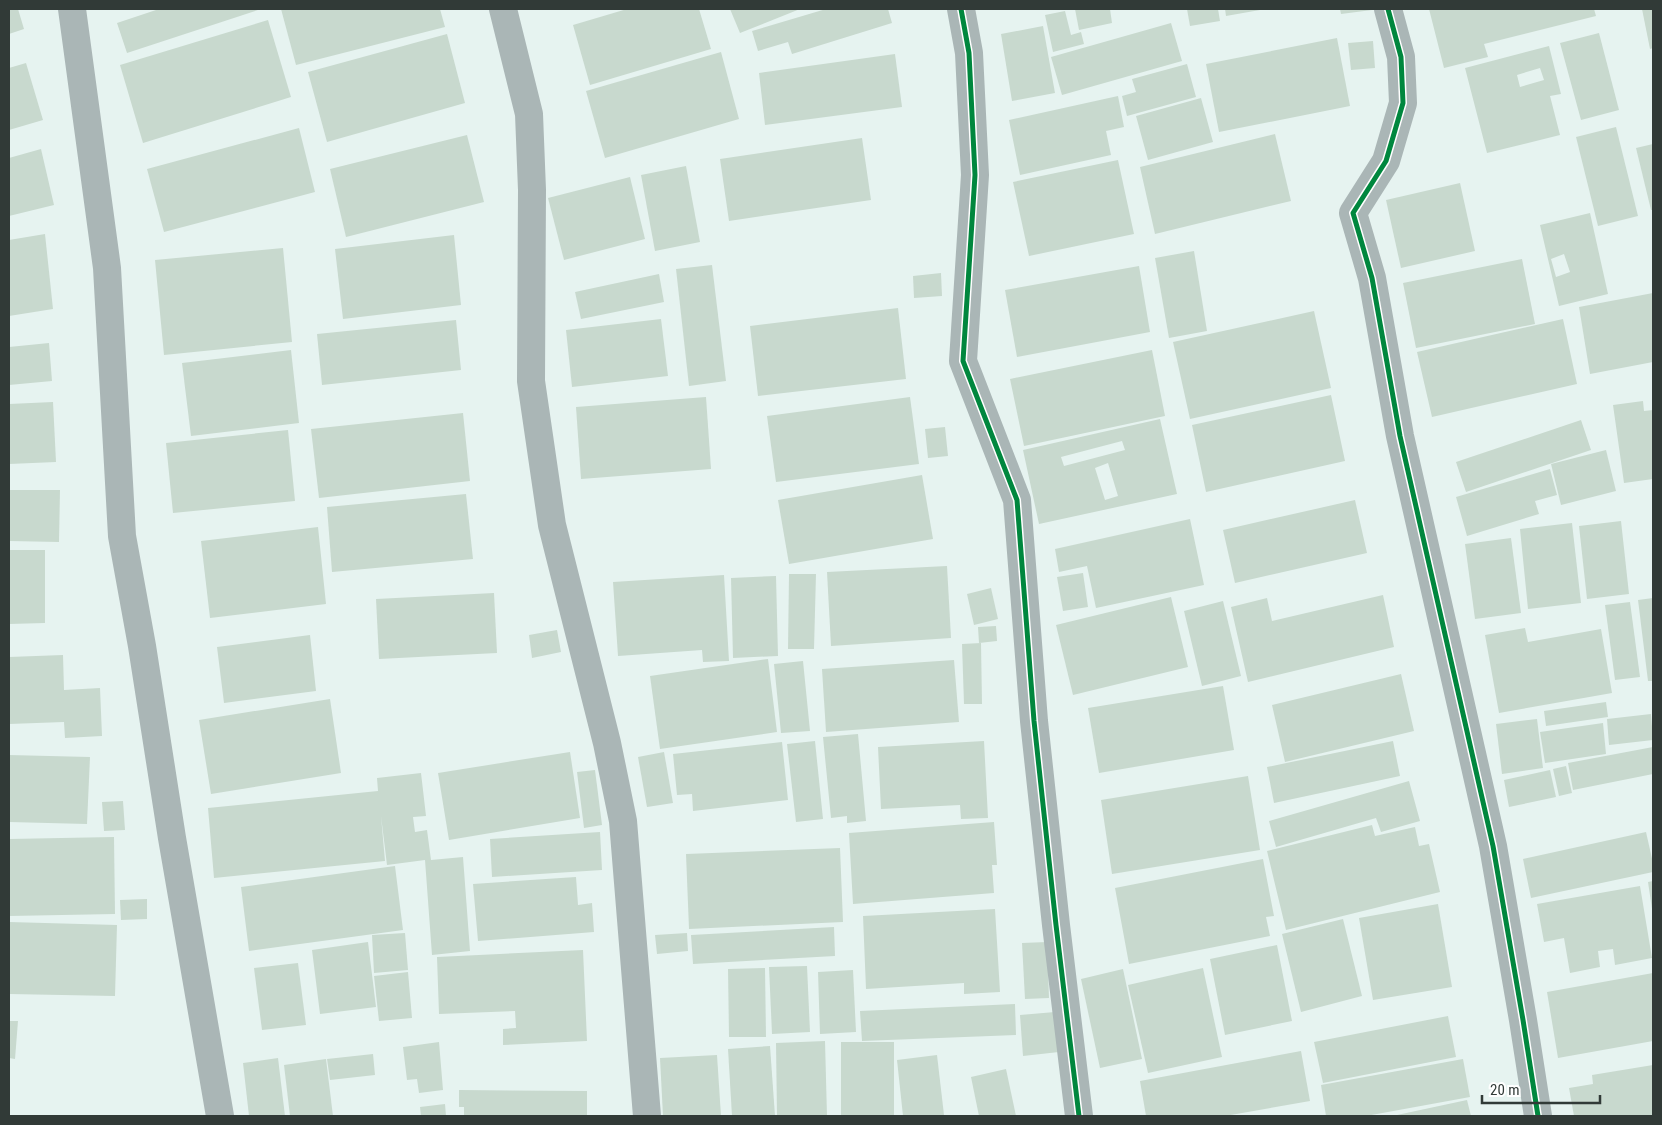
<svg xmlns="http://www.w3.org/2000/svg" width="1662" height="1125" viewBox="0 0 1662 1125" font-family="'Roboto Condensed',sans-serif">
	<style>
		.building { fill: #c8d9ce; fill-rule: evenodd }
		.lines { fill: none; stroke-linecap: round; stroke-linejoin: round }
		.minor { stroke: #aab6b6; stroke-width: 28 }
		.cycleway-casing { stroke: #fff; stroke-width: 8 }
		.cycleway { stroke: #00873e; stroke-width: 5 }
	</style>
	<rect width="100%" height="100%" fill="#e6f3f0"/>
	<g class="building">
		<polygon points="9,9 18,9 24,29 9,34"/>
		<polygon points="159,9 261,9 127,53 117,23"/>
		<polygon points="281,9 440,9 445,27 296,65"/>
		<polygon points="627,9 699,9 711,49 590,85 573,25"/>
		<polygon points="730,9 800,9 740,33"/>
		<polygon points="826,9 888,9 892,23 792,54 788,42 758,51 752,31"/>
		<polygon points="1075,9 1110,9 1112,23 1079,30"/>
		<polygon points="1187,9 1218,9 1220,21 1190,26"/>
		<polygon points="1225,9 1260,9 1260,10 1226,16"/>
		<polygon points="1340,9 1372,9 1372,10 1341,14"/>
		<polygon points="1429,9 1594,9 1596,16 1484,44 1488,57 1444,68"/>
		<polygon points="1642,9 1653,9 1653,48 1650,49"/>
		<polygon points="1065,11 1071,35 1081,32 1084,44 1053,52 1045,15"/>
		<polygon points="268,20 291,97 143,143 120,65"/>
		<polygon points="1171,23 1182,61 1062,95 1051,57"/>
		<polygon points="1043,26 1055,93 1012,101 1001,34"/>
		<polygon points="1599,33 1619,110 1581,120 1560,43"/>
		<polygon points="447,34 465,103 327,142 308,72"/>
		<polygon points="1337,38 1350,106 1219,132 1206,64"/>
		<polygon points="1373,41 1375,68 1351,70 1348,43"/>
		<path d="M 1549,46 L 1561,94 L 1550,96 L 1560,135 L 1487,153 L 1465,68 ZM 1540,68 L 1544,80 L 1520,87 L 1517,75 Z"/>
		<polygon points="721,52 739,119 605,158 586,91"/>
		<polygon points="895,54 902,107 765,125 759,73"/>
		<polygon points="26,63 43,120 9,130 9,68"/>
		<polygon points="1187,64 1196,97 1127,116 1122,96 1136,92 1132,79"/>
		<polygon points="1118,96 1124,127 1106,131 1111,155 1020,175 1009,120"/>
		<polygon points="1201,98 1213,142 1148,160 1136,116"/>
		<polygon points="1616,127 1638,216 1598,226 1576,137"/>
		<polygon points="299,128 315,192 164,232 147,169"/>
		<polygon points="1275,134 1291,201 1155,234 1140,167"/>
		<polygon points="467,135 484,202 346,237 330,169"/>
		<polygon points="862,138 871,200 729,221 720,159"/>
		<polygon points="1653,144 1653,210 1651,210 1636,148"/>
		<polygon points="41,149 54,205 9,216 9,158"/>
		<polygon points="1118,160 1134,234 1029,256 1013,182"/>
		<polygon points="686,166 700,242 655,251 641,175"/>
		<polygon points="630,177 645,239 564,260 548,198"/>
		<polygon points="1460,183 1475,251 1401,268 1386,200"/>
		<path d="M 1590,213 L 1608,294 L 1559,306 L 1540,225 ZM 1564,254 L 1570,272 L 1556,277 L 1551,259 Z"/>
		<polygon points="45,234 53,309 9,316 9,240"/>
		<polygon points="454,235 461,305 343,319 335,249"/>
		<polygon points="283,248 292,342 164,355 155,260"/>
		<polygon points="1194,251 1207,331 1169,338 1155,258"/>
		<polygon points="1522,259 1535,324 1416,348 1403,283"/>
		<polygon points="712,265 726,381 689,386 676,269"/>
		<polygon points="1139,266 1150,332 1017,357 1005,290"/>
		<polygon points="941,273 942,296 914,298 913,276"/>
		<polygon points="659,274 664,302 581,319 575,292"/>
		<polygon points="1653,293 1653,362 1590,374 1579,307"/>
		<polygon points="898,308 906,379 758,396 750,326"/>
		<polygon points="1314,311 1331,388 1190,419 1173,342"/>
		<polygon points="661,319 668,376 572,387 566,330"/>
		<polygon points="1563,319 1577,384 1432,417 1417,352"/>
		<polygon points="456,320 461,370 322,385 317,334"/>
		<polygon points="49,343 52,381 9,385 9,347"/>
		<polygon points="291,350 299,423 191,436 182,363"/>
		<polygon points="1152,350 1165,416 1024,446 1010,379"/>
		<polygon points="1331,395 1345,461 1206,492 1192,425"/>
		<polygon points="706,397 711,469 581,479 576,407"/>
		<polygon points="910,397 919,464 776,482 767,416"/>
		<polygon points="1643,401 1644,411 1653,410 1653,479 1624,483 1613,405"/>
		<polygon points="53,402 56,462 9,464 9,404"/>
		<polygon points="463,413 470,481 319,498 311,429"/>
		<path d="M 1160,419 L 1177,494 L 1039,524 L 1023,450 ZM 1122,441 L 1125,450 L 1064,466 L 1061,457 ZM 1108,463 L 1118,496 L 1105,500 L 1095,468 Z"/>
		<polygon points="1581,420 1591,450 1466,492 1456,462"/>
		<polygon points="945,427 948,456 928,458 925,429"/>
		<polygon points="288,430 295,501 173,513 166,443"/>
		<polygon points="1606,450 1616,491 1561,505 1551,464"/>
		<polygon points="1550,469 1557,495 1535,501 1539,514 1467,536 1456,497"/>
		<polygon points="922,475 933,539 789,564 778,500"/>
		<polygon points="9,490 60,490 59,542 9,541"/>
		<polygon points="466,494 473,559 332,572 327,507"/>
		<polygon points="1355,500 1367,553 1235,583 1223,530"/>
		<polygon points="1190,519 1204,585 1096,608 1087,566 1059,572 1055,549"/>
		<polygon points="1621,521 1629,594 1587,599 1579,526"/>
		<polygon points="1572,523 1581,603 1528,609 1520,529"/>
		<polygon points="318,527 326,604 210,618 201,541"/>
		<polygon points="1511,538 1521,613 1475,619 1465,544"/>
		<polygon points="9,550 45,550 45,623 9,624"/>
		<polygon points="947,566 951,638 831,646 827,572"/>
		<polygon points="1083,573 1088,607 1063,611 1057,577"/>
		<polygon points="789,574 816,574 814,649 788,649"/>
		<polygon points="724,575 729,661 703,662 702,650 618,656 613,582"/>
		<polygon points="776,576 778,656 733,658 731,578"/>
		<polygon points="991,588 998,619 974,625 967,594"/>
		<polygon points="494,593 497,653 379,659 376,599"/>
		<polygon points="1383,595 1394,647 1248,682 1231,607 1267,598 1272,621"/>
		<polygon points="1171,597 1188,667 1073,695 1056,625"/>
		<polygon points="1653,598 1653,681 1648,681 1638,600"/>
		<polygon points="1223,601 1241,676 1202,686 1184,611"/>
		<polygon points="1630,602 1640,677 1615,680 1605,605"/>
		<polygon points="996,626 997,641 979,643 978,627"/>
		<polygon points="1525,628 1528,642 1601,629 1612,693 1499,713 1485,635"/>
		<polygon points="557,630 561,652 532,658 529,635"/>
		<polygon points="310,635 316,691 224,703 217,647"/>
		<polygon points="981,643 982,704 964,704 962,644"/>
		<polygon points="63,655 64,690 100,688 102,736 65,738 64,722 9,724 9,657"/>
		<polygon points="768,659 777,732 660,749 650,676"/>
		<polygon points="954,660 959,722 826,732 822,669"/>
		<polygon points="803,661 810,731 781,733 774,664"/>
		<polygon points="1401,674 1414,731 1285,762 1272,705"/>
		<polygon points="1223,686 1234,750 1099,773 1088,708"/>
		<polygon points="330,699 341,773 211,794 199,720"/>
		<polygon points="1606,702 1608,717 1546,726 1544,711"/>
		<polygon points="1651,714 1653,740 1609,745 1607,719"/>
		<polygon points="1537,719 1543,768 1502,774 1496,724"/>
		<polygon points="1603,723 1606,754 1545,763 1540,732"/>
		<polygon points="858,734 866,821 847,823 847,816 831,818 823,737"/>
		<polygon points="815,741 823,819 796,822 787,744"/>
		<polygon points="984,741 988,818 961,819 960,805 881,809 878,747"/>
		<polygon points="1393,741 1400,776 1274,803 1267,767"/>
		<polygon points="782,742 788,800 693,811 692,794 677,795 673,754"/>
		<polygon points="1653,747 1653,774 1573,790 1568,763"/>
		<polygon points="570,752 580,818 449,840 438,773"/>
		<polygon points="664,752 673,803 647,807 638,757"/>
		<polygon points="9,755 90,757 87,824 9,822"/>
		<polygon points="1566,766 1572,793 1559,796 1553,769"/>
		<polygon points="595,770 602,825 584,828 577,772"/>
		<polygon points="1550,770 1556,797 1509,807 1504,780"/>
		<polygon points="421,773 426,816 413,817 415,832 427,830 431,860 463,857 470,951 432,955 425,860 387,865 381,816 385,861 214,878 208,808 378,791 377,778"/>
		<polygon points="1248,776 1260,850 1112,874 1101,800"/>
		<polygon points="1409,781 1420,821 1381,832 1376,818 1276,847 1269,821"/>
		<polygon points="123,801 125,830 104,831 102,802"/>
		<polygon points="994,822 997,865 992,865 994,893 853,904 849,833"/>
		<polygon points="1372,825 1375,836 1415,827 1419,846 1429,844 1440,892 1286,930 1267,851"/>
		<polygon points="600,832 602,870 492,877 490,839"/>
		<polygon points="1646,832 1653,863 1653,872 1531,898 1523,859"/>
		<polygon points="114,837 115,914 9,916 9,839"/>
		<polygon points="840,848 843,922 689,929 686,854"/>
		<polygon points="1263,859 1274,916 1266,917 1270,936 1129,964 1115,888"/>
		<polygon points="395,866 403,930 249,951 241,887"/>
		<polygon points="576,877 578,905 592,903 594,932 478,941 473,884"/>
		<polygon points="1653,881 1653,909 1652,909 1648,882"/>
		<polygon points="1640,886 1652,958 1615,965 1613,949 1598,951 1600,967 1570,973 1564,938 1544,942 1537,904"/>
		<polygon points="147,899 147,919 121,920 120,900"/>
		<polygon points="1438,904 1452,987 1373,1000 1359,918"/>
		<polygon points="995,909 1000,992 964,994 964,983 866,989 863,916"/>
		<polygon points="1343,919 1362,996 1301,1012 1282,934"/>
		<polygon points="9,922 117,925 115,996 9,994"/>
		<polygon points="834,927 835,956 693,964 691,935"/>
		<polygon points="405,933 408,970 374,973 372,935"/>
		<polygon points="687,933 688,951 657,954 655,935"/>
		<polygon points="368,942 376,1007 320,1014 312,950"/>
		<polygon points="1047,942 1049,998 1025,999 1022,943"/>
		<polygon points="1277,945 1292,1021 1225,1035 1210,959"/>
		<polygon points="583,950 587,1041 503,1045 503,1029 516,1028 515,1011 439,1014 437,957"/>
		<polygon points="298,963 306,1025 262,1030 254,968"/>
		<polygon points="807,966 810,1032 772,1034 769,967"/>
		<polygon points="765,968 766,1037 729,1037 728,969"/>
		<polygon points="1203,968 1222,1057 1148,1073 1128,985"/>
		<polygon points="1123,969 1142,1059 1100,1068 1081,979"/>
		<polygon points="853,970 856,1032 820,1034 818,972"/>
		<polygon points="408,972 412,1018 379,1021 374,976"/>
		<polygon points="1653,973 1653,1041 1558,1058 1547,992"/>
		<polygon points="1015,1004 1016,1035 862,1041 860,1011"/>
		<polygon points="1055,1012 1059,1052 1023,1056 1020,1015"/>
		<polygon points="1448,1016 1456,1057 1323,1083 1314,1042"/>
		<polygon points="9,1021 18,1021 15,1059 9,1058"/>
		<polygon points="825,1041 827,1116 777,1116 776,1043"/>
		<polygon points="439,1042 443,1090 419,1093 417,1079 407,1080 403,1047"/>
		<rect x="841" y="1042" width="53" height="74"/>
		<polygon points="770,1046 775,1116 732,1116 728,1049"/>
		<polygon points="1301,1051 1310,1101 1225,1116 1146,1116 1140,1081"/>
		<polygon points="373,1054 375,1075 330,1080 327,1059"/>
		<polygon points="717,1055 721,1116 663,1116 660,1058"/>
		<polygon points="937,1055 944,1115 903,1116 897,1060"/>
		<polygon points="278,1058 285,1116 249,1116 243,1063"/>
		<polygon points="326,1059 333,1116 290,1116 284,1065"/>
		<polygon points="1463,1059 1470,1097 1366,1116 1326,1116 1321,1085"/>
		<polygon points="1653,1065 1653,1116 1574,1116 1569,1088 1593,1084 1592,1075"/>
		<polygon points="1006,1069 1016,1116 979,1116 971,1077"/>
		<polygon points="459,1090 587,1091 587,1116 464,1116 464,1107 459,1107"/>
		<polygon points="1467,1100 1471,1116 1397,1116 1397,1115"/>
		<polygon points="445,1104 446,1116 421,1116 420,1107"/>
	</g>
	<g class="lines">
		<g class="minor">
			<polyline points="72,9 107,268 122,536 142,646 172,838 220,1116"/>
			<polyline points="503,9 529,114 532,190 531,381 552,525 607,743 623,821 647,1116"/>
			<polyline points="961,9 969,53 975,175 963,361 1017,500 1034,721 1056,925 1079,1116"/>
			<polyline points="1388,9 1401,57 1403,103 1386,161 1353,213 1372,278 1400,436 1493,846 1523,1020 1538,1116"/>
		</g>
		<g class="cycleway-casing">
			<g id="cycleway">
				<polyline points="961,9 969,53 975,175 963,361 1017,500 1034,721 1056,925 1079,1116"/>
				<polyline points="1388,9 1401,57 1403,103 1386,161 1353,213 1372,278 1400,436 1493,846 1523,1020 1538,1116"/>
			</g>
		</g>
		<use href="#cycleway" class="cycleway"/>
	</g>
	<rect width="1662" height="1125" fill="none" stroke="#313a37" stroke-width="20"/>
	<path d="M1482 1095v8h118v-8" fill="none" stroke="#313a37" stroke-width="2.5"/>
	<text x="1490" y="1095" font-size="15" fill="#313a37" stroke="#ffffff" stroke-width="4" paint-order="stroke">20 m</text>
</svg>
